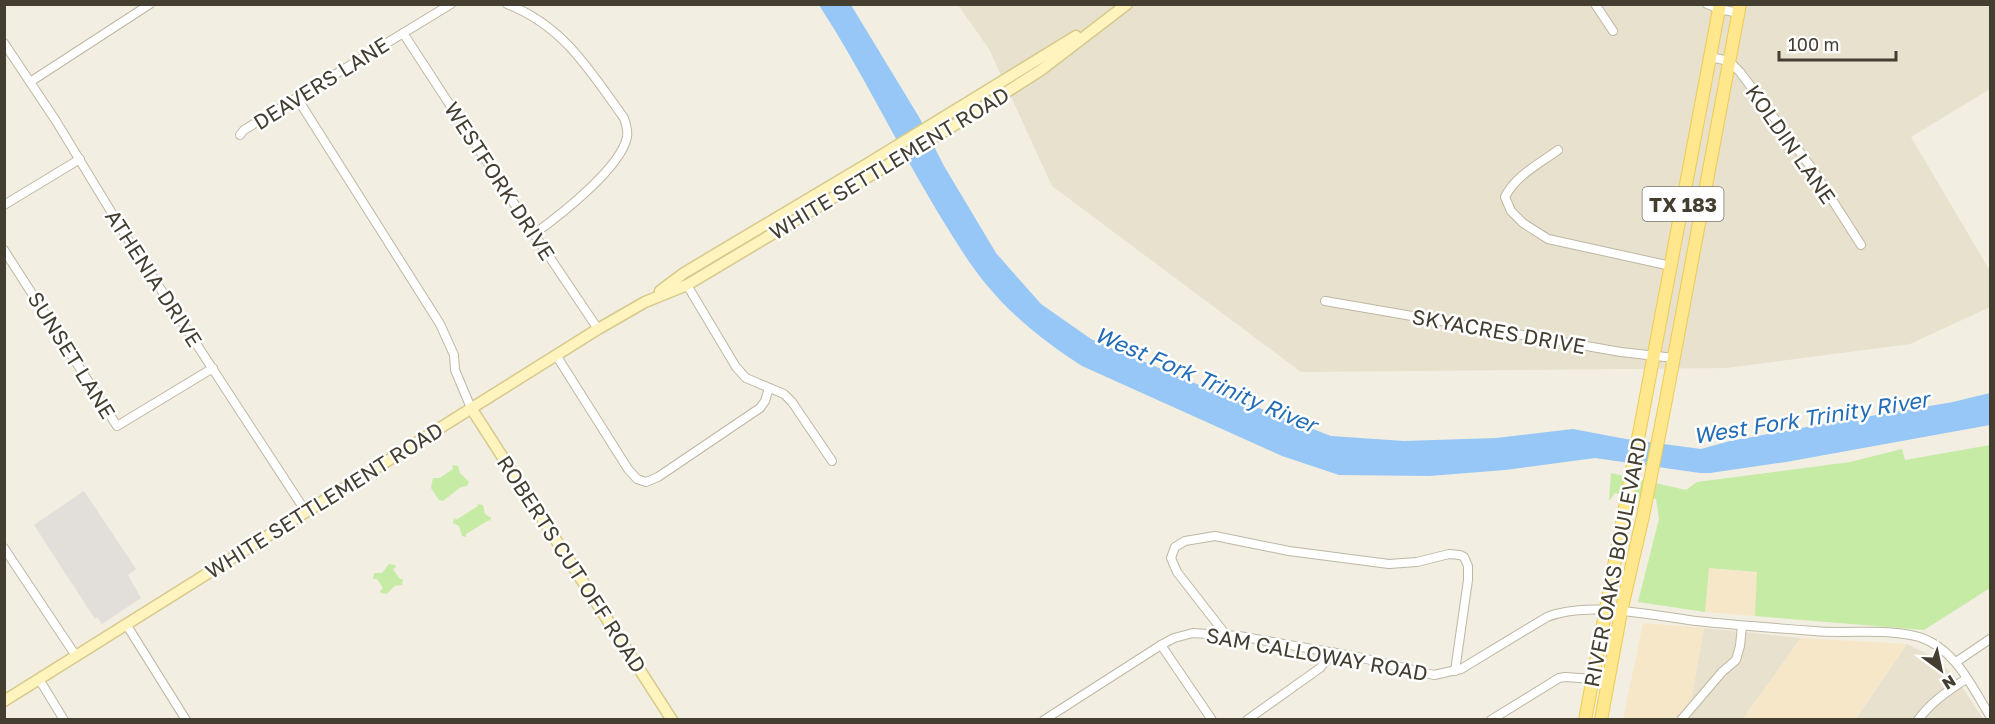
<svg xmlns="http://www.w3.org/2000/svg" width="1995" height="724" viewBox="0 0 1995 724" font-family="'Golos Text',sans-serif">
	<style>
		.residential { fill: #e7e1ce }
		.commercial { fill: #f7e7c9 }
		.green { fill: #c6eba5 }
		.parking { fill: #e2dfda }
		.water { fill: #96c7f6 }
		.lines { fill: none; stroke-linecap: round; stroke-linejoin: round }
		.street-casing { stroke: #beb7a3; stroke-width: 10 }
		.secondary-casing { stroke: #d6c98c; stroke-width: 13 }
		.primary-casing { stroke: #edcb54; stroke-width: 14 }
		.street { stroke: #fff; stroke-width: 8 }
		.secondary { stroke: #fff4be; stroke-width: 10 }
		.primary { stroke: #ffe78d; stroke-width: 12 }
		.labels { text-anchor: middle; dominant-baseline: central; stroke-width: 5; stroke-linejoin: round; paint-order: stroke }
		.shield { fill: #fff; stroke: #7c786f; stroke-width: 1.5 }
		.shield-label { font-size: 20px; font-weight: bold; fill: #443e31 }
		.street-label { font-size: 21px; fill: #443e31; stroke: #fff }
		.water-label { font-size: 22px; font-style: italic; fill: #236db7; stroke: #fff }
	</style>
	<rect width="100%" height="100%" fill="#f2eee1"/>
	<g class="residential">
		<polygon points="958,5 1990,5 1990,89 1911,137 1990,271 1990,307 1910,344 1727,368 1301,372 1052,186 989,49"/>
		<polygon points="1704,628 1801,638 1743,719 1676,720 1691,702"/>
		<polygon points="1907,644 1937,659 1956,678 1983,719 1855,720"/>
	</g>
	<g class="commercial">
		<polygon points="1709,568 1758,572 1755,616 1705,612"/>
		<polygon points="1643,623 1704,628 1691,702 1676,719 1623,720"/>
		<polygon points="1801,638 1907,644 1855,719 1743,719"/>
	</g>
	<g class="green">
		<polygon points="1990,445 1990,588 1924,630 1755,616 1757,572 1709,568 1705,612 1638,602 1659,519 1656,499 1615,493 1609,501 1611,473 1686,490 1697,482 1850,462 1902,449 1905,460"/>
		<polygon points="452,465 458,466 460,473 469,482 467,486 461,487 443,501 439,500 431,488 433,478 440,478 453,469"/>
		<polygon points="477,504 483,505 485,514 491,518 490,522 489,520 466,534 466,537 462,536 459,526 453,523 454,518 456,520 478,506"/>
		<polygon points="389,564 395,565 396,567 393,569 400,579 403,579 402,585 394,586 387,594 381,593 380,591 383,588 377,579 373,579 374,573 382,573"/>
	</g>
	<polygon class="parking" points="84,491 136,569 128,575 141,598 102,624 97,617 95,619 34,525"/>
	<path class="water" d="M 819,5 L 851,5 L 919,117 L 944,166 L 996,253 L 1041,304 L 1091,339 L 1192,382 L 1331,436 L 1404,441 L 1496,438 L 1573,429 L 1626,439 L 1701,449 L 1730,441 L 1812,426 L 1953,402 L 1990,393 L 1990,425 L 1786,462 L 1710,473 L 1700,473 L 1595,458 L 1505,470 L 1429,476 L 1339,475 L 1282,456 L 1082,366 C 1046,343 1012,316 985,283 C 967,261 952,235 937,211 C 896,143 862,71 819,5 Z"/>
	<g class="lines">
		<g class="street-casing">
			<g id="street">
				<path d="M 507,4 C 564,26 590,71 624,118 C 626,124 628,131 627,137 C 621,168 559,216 534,234"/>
				<polyline points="1595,4 1613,31"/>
				<polyline points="1707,4 1719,9 1739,13"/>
				<polyline points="403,33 534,234 598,329"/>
				<polyline points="4,43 56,121 124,233 306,512"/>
				<polyline points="1710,57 1729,61 1740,72 1813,170 1861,245"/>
				<polyline points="30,82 150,4"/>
				<polyline points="297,98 440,324 454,355 455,370 471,408"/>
				<polyline points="240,135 244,130 451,4"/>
				<path d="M 1558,150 C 1539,164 1515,176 1505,197 L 1511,211 L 1523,223 L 1548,239 L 1671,266"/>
				<polyline points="4,205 80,159"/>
				<polyline points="4,250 117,426 213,368"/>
				<polyline points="687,285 736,367 746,378 784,394 792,402 832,461"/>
				<polyline points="1325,301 1621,352 1674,358"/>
				<polyline points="556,355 628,469 637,479 646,482 658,477 760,408 765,401 769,388"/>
				<polyline points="4,548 76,656"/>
				<polyline points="126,624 186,720"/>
				<polyline points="1226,635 1177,572 1171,558 1175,547 1185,541 1215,536 1289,551 1389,564 1417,562 1449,554 1460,555 1464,557 1468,566 1468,580 1455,671"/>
				<polyline points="1161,645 1212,720"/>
				<polyline points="1956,662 1990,639"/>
				<polyline points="39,679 64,720"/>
				<path d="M 1044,720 L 1161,645 L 1174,638 L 1193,633 L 1239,636 L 1358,657 L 1434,675 L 1461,669 L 1547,617 C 1588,601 1652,615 1696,621 C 1735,625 1774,628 1814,631 C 1847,634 1888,628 1919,637 C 1955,648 1972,687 1990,716"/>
				<polyline points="1247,720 1320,668 1333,652"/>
				<polyline points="1491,720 1559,678 1565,677 1608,680"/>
				<polyline points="1681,720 1722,672 1736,660 1740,646 1742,626"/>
				<path d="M 1918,720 C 1931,702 1948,691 1966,679"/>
			</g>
		</g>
		<g class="secondary-casing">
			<g id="secondary">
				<polyline points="660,291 684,273 867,164 1076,36"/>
				<polyline points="471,408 672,720"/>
				<polyline points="4,701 598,329 645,302 687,285 958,123 1041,70 1127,4"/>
			</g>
		</g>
		<g class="primary-casing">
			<g id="primary">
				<polyline points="1585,720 1720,4"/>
				<polyline points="1601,720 1621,612 1643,516 1665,405 1740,4"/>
			</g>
		</g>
		<use href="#street" class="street"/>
		<use href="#secondary" class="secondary"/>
		<use href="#primary" class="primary"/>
	</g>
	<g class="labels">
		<rect class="shield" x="1642.5" y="187" width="81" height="34" rx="4.5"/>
		<g class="shield-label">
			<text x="1683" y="204">TX 183</text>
		</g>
		<g class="street-label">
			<text transform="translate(321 83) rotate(-32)">DEAVERS LANE</text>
			<text transform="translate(1791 144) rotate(55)">KOLDIN LANE</text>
			<text transform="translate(889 163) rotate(-31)">WHITE SETTLEMENT ROAD</text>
			<text transform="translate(500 181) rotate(57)">WESTFORK DRIVE</text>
			<text transform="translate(154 278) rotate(57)">ATHENIA DRIVE</text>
			<text transform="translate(1499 331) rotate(10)">SKYACRES DRIVE</text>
			<text transform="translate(72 355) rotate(58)">SUNSET LANE</text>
			<text transform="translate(324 500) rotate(-32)">WHITE SETTLEMENT ROAD</text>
			<text transform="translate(1615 562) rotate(-79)">RIVER OAKS BOULEVARD</text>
			<text transform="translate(572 564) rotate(57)">ROBERTS CUT OFF ROAD</text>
			<text transform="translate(1317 654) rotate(10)">SAM CALLOWAY ROAD</text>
		</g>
		<g class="water-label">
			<text transform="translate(1206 379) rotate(23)">West Fork Trinity River</text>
			<text transform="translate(1811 417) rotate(-9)">West Fork Trinity River</text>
		</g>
	</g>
	<rect width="1995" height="724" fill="none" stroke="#443e31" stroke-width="12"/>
	<g transform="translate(1941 670) rotate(147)" stroke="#ffffff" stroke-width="4.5" paint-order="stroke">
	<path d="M0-4.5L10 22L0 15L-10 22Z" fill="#443e31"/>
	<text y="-9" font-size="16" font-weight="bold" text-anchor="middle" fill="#443e31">N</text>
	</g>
	<path d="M1779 51v9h117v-9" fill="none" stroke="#443e31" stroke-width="3"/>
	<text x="1788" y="51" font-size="18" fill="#443e31" stroke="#ffffff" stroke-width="4.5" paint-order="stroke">100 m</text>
</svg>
